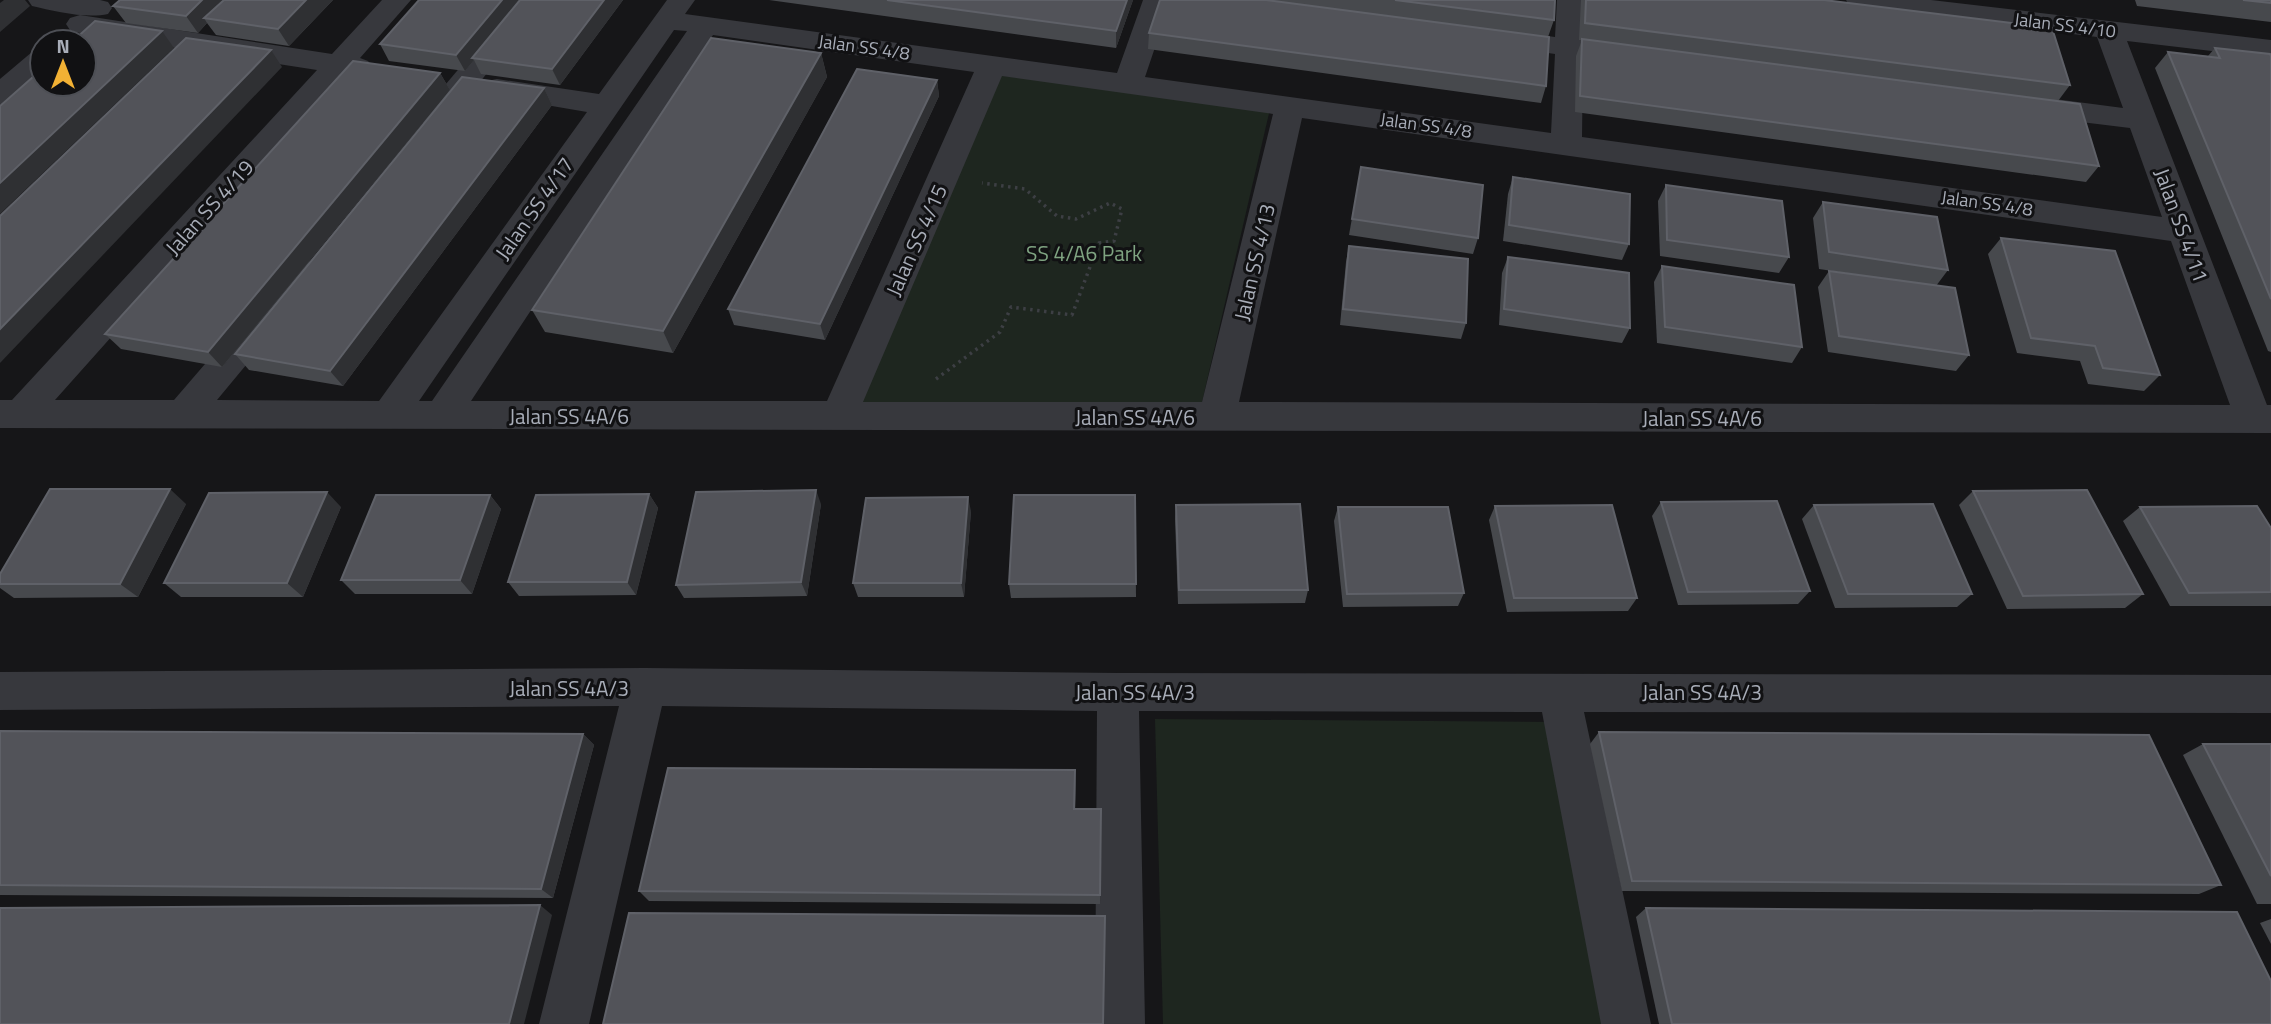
<svg xmlns="http://www.w3.org/2000/svg" width="2271" height="1024" viewBox="0 0 2271 1024" font-family="'Titillium Web',sans-serif">
	<style>
		.green { fill: #1e261f }
		.lines { fill: none; stroke-linecap: round; stroke-linejoin: round }
		.path { stroke: #3d3f44; stroke-width: 3.5; stroke-dasharray: 2.5 4.5; stroke-linecap: butt }
		.minor { fill: #37383d; fill-rule: evenodd }
		.wall { fill: #47494d }
		.shaded-wall { fill: #2f3033 }
		.building { fill: #525359; stroke: #5f6168; stroke-width: 2 }
		.labels { text-anchor: middle; dominant-baseline: central; stroke-width: 6; stroke-linejoin: round; paint-order: stroke }
		.far-street-label { font-size: 18px; fill: #a8adb8; stroke: #111113 }
		.street-label { font-size: 21px; fill: #a8adb8; stroke: #111113 }
		.park-label { font-size: 21px; fill: #7fa381; stroke: #111113 }
	</style>
	<rect width="100%" height="100%" fill="#161618"/>
	<g class="green">
		<polygon points="997,75 1270,109 1202,402 860,404"/>
		<polygon points="1155,719 1556,722 1617,1024 1163,1024"/>
	</g>
	<g class="lines">
		<polyline class="path" points="936,379 1000,332 1011,307 1072,315 1099,243 1114,241 1122,209 1110,203 1076,219 1057,216 1025,189 982,183"/>
		<g class="minor">
			<path d="M 28,0 L 100,0 L 108,2 L 112,8 L 108,14 C 86,19 54,11 32,6 Z"/>
			<path d="M 382,0 L 411,0 L 360,58 L 368,61 L 373,67 L 368,73 L 346,74 L 55,400 L 174,400 L 292,263 L 304,260 L 316,263 L 321,272 L 316,281 L 217,400 L 379,401 L 587,112 L 487,95 L 482,88 L 487,81 L 497,79 L 599,94 L 667,0 L 695,0 L 685,14 L 1117,73 L 1143,0 L 1171,0 L 1145,77 L 1551,133 L 1555,54 L 1487,44 L 1483,38 L 1487,32 L 1497,29 L 1555,37 L 1557,0 L 1585,0 L 1584,40 L 1642,49 L 1646,55 L 1642,61 L 1632,64 L 1583,58 L 1582,137 L 2162,217 L 2130,128 L 2032,116 L 2021,113 L 2017,106 L 2021,99 L 2032,96 L 2123,108 L 2097,37 L 1860,8 L 1850,6 L 1846,0 L 1931,0 L 2271,40 L 2271,58 L 2127,41 L 2267,405 L 2271,405 L 2271,433 L 0,428 L 0,400 L 12,400 L 317,70 L 80,33 L 70,30 L 66,24 L 70,18 L 80,15 L 332,54 ZM 674,30 L 687,31 L 432,401 L 419,401 ZM 713,35 L 974,72 L 827,401 L 471,401 ZM 1002,76 L 1273,114 L 1202,402 L 863,402 ZM 1302,118 L 2171,241 L 2230,405 L 1239,402 Z"/>
			<polygon points="517,0 546,0 446,124 435,127 424,124 420,117 424,110"/>
			<polygon points="42,49 42,74 11,102 0,105 0,79 32,52"/>
			<polygon points="645,668 1118,673 2271,675 2271,713 1584,712 1651,1024 1601,1024 1542,712 1139,711 1145,1024 1095,1024 1097,711 662,706 589,1024 539,1024 619,706 0,710 0,672"/>
		</g>
	</g>
	<g class="wall">
		<polygon points="333,0 289,46 216,35 207,23 198,33 126,23 113,6"/>
		<polygon points="419,0 623,0 560,85 481,74 474,60 465,71 389,61 380,44"/>
		<polygon points="769,0 1133,0 1116,48"/>
		<polygon points="1160,0 1555,0 1554,20 1548,37 1546,86 1541,103 1148,49 1149,33"/>
		<polygon points="1581,0 1824,0 2070,85 2058,101 2099,166 2086,182 1575,112 1576,56 1582,40 1579,40"/>
		<polygon points="2135,0 2271,0 2271,22 2137,6"/>
		<polygon points="2215,48 2271,56 2271,352 2268,351 2155,68 2168,52 2208,56"/>
		<polygon points="821,53 827,77 673,353 545,332 532,310"/>
		<polygon points="440,73 450,90 222,367 121,349 105,334"/>
		<polygon points="937,80 939,96 825,340 734,325 728,309"/>
		<polygon points="544,88 552,105 343,386 249,370 235,354"/>
		<polygon points="1361,167 1478,238 1473,254 1349,235"/>
		<polygon points="1513,177 1629,244 1622,260 1503,241 1508,194"/>
		<polygon points="1666,185 1789,257 1779,273 1660,256 1658,201"/>
		<polygon points="1823,202 1948,270 1936,286 1819,269 1813,218"/>
		<polygon points="2001,238 2160,375 2144,391 2088,384 2080,361 2017,353 1988,254"/>
		<polygon points="1349,246 1466,323 1461,339 1340,325 1346,262"/>
		<polygon points="1508,257 1630,328 1622,343 1499,325 1502,273"/>
		<polygon points="1662,266 1802,347 1792,363 1657,343 1654,282"/>
		<polygon points="1829,271 1969,355 1956,371 1828,352 1818,287"/>
		<polygon points="1973,491 2143,594 2125,608 2007,609 1959,505"/>
		<polygon points="649,494 658,508 636,595 519,596 508,582"/>
		<polygon points="490,495 501,509 472,594 355,594 341,580"/>
		<polygon points="1135,495 1136,597 1011,598 1009,584"/>
		<polygon points="1661,502 1810,591 1798,604 1678,605 1652,516"/>
		<polygon points="186,504 138,597 14,598 0,588 0,574"/>
		<polygon points="821,504 807,596 684,598 676,585"/>
		<polygon points="1176,505 1308,590 1305,603 1178,604 1175,519"/>
		<polygon points="1814,505 1972,594 1957,607 1835,608 1802,519"/>
		<polygon points="1495,506 1637,598 1628,611 1507,612 1489,520"/>
		<polygon points="341,507 303,597 181,597 164,583"/>
		<polygon points="1338,507 1464,593 1458,606 1343,607 1334,521"/>
		<polygon points="2140,507 2271,528 2271,606 2170,606 2123,521"/>
		<polygon points="971,511 964,597 858,597 853,583"/>
		<polygon points="0,731 583,734 594,745 553,898 0,895"/>
		<polygon points="1599,732 2221,885 2199,894 1622,891 1590,744"/>
		<polygon points="2203,744 2271,744 2271,904 2257,904 2183,755"/>
		<polygon points="1076,781 1075,809 1101,809 1100,904 649,901 639,891"/>
		<polygon points="1646,908 2271,1024 1659,1024 1636,917"/>
		<polygon points="2271,919 2271,944 2260,923"/>
	</g>
	<g class="shaded-wall">
		<polygon points="4,0 25,0 30,6 0,32 0,3"/>
		<polygon points="202,0 231,0 204,18 207,23 198,33 186,16"/>
		<polygon points="306,0 333,0 289,46 278,29"/>
		<polygon points="502,0 523,0 472,58 474,60 465,71 456,55"/>
		<polygon points="604,0 623,0 560,85 552,69"/>
		<polygon points="1127,0 1133,0 1116,48 1116,31"/>
		<polygon points="162,31 174,48 0,214 0,183"/>
		<polygon points="271,50 282,67 0,363 0,329"/>
		<polygon points="821,53 827,77 673,353 663,331"/>
		<polygon points="440,73 450,90 222,367 208,352"/>
		<polygon points="937,80 939,96 825,340 820,324"/>
		<polygon points="544,88 552,105 343,386 330,371"/>
		<polygon points="170,489 186,504 138,597 120,584"/>
		<polygon points="816,490 821,504 807,596 801,582"/>
		<polygon points="327,492 341,507 303,597 287,583"/>
		<polygon points="649,494 658,508 636,595 627,582"/>
		<polygon points="490,495 501,509 472,594 460,580"/>
		<polygon points="968,497 971,511 964,597 961,583"/>
		<polygon points="583,734 594,745 553,898 541,889"/>
		<polygon points="1075,770 1076,781 1075,820 1074,809"/>
		<polygon points="1101,809 1102,820 1100,904 1100,895"/>
		<polygon points="540,905 552,915 524,1024 509,1024"/>
	</g>
	<g class="building">
		<polygon points="120,0 202,0 186,16 113,6"/>
		<polygon points="224,0 306,0 278,29 204,18"/>
		<polygon points="419,0 502,0 456,55 380,44"/>
		<polygon points="520,0 604,0 552,69 472,58"/>
		<polygon points="887,0 1127,0 1116,31"/>
		<polygon points="1160,0 1266,0 1549,37 1546,86 1149,33"/>
		<polygon points="1395,0 1555,0 1554,20"/>
		<polygon points="1586,0 1824,0 2052,28 2070,85 1585,23"/>
		<polygon points="2243,0 2271,0 2271,3"/>
		<polygon points="95,21 162,31 0,183 0,106 42,69 42,84 84,84 84,42 72,42"/>
		<polygon points="186,38 271,50 0,329 0,216"/>
		<polygon points="711,38 821,53 663,331 532,310"/>
		<polygon points="1582,39 2080,104 2099,166 1580,96"/>
		<polygon points="2215,48 2270,54 2271,56 2271,299 2168,52 2220,58"/>
		<polygon points="353,61 440,73 208,352 105,334"/>
		<polygon points="857,69 937,80 820,324 728,309"/>
		<polygon points="462,77 544,88 330,371 235,354"/>
		<polygon points="1361,167 1483,185 1478,238 1352,219"/>
		<polygon points="1513,177 1630,194 1629,244 1509,225"/>
		<polygon points="1666,185 1782,201 1789,257 1667,240"/>
		<polygon points="1823,202 1937,217 1948,270 1829,252"/>
		<polygon points="2001,238 2115,251 2160,375 2103,368 2095,346 2031,338"/>
		<polygon points="1349,246 1468,259 1466,323 1343,309"/>
		<polygon points="1508,257 1629,273 1630,328 1504,309"/>
		<polygon points="1662,266 1794,285 1802,347 1665,327"/>
		<polygon points="1829,271 1955,288 1969,355 1839,336"/>
		<polygon points="50,489 170,489 120,584 0,584 0,574"/>
		<polygon points="816,490 801,582 676,585 696,492"/>
		<polygon points="2087,490 2143,594 2023,596 1973,491"/>
		<polygon points="327,492 287,583 164,583 209,493"/>
		<polygon points="649,494 627,582 508,582 536,495"/>
		<polygon points="376,495 490,495 460,580 341,580"/>
		<polygon points="1014,495 1135,495 1136,584 1009,584"/>
		<polygon points="968,497 961,583 853,583 866,498"/>
		<polygon points="1777,501 1810,591 1688,592 1661,502"/>
		<polygon points="1300,504 1308,590 1179,590 1176,505"/>
		<polygon points="1933,504 1972,594 1848,594 1814,505"/>
		<polygon points="1612,505 1637,598 1514,598 1495,506"/>
		<polygon points="2257,506 2271,528 2271,592 2189,593 2140,507"/>
		<polygon points="1338,507 1448,507 1464,593 1347,594"/>
		<polygon points="0,731 583,734 541,889 0,885"/>
		<polygon points="1599,732 2149,735 2221,885 1632,881"/>
		<polygon points="2203,744 2271,744 2271,876"/>
		<polygon points="668,768 1075,770 1074,809 1101,809 1100,895 639,891"/>
		<polygon points="540,905 509,1024 0,1024 0,908"/>
		<polygon points="1646,908 2237,912 2271,981 2271,1024 1672,1024"/>
		<polygon points="629,913 1105,916 1103,1024 603,1024"/>
	</g>
	<g class="labels">
		<g class="far-street-label">
			<text transform="translate(2065 25) rotate(7)">Jalan SS 4/10</text>
			<text transform="translate(864 47) rotate(8)">Jalan SS 4/8</text>
			<text transform="translate(1426 125) rotate(8)">Jalan SS 4/8</text>
			<text transform="translate(1987 203) rotate(8)">Jalan SS 4/8</text>
		</g>
		<g class="street-label">
			<text transform="translate(209 207) rotate(-48)">Jalan SS 4/19</text>
			<text transform="translate(534 208) rotate(-55)">Jalan SS 4/17</text>
			<text transform="translate(2182 225) rotate(70)">Jalan SS 4/11</text>
			<text transform="translate(916 240) rotate(-66)">Jalan SS 4/15</text>
			<text transform="translate(1254 262) rotate(-77)">Jalan SS 4/13</text>
			<text x="569" y="416">Jalan SS 4A/6</text>
			<text x="1135" y="417">Jalan SS 4A/6</text>
			<text x="1702" y="418">Jalan SS 4A/6</text>
			<text x="569" y="688">Jalan SS 4A/3</text>
			<text x="1135" y="692">Jalan SS 4A/3</text>
			<text x="1702" y="692">Jalan SS 4A/3</text>
		</g>
		<g class="park-label">
			<text x="1084" y="253">SS 4/A6 Park</text>
		</g>
	</g>
	<g transform="translate(63 63)"><circle r="33" fill="#111113" stroke="#4d4f55" stroke-width="2"/>
	<path d="M0-5L12 26L0 18L-12 26Z" fill="#f2b134"/>
	<text y="-10" font-size="19" font-weight="bold" text-anchor="middle" fill="#a8adb8">N</text>
	</g>
</svg>
